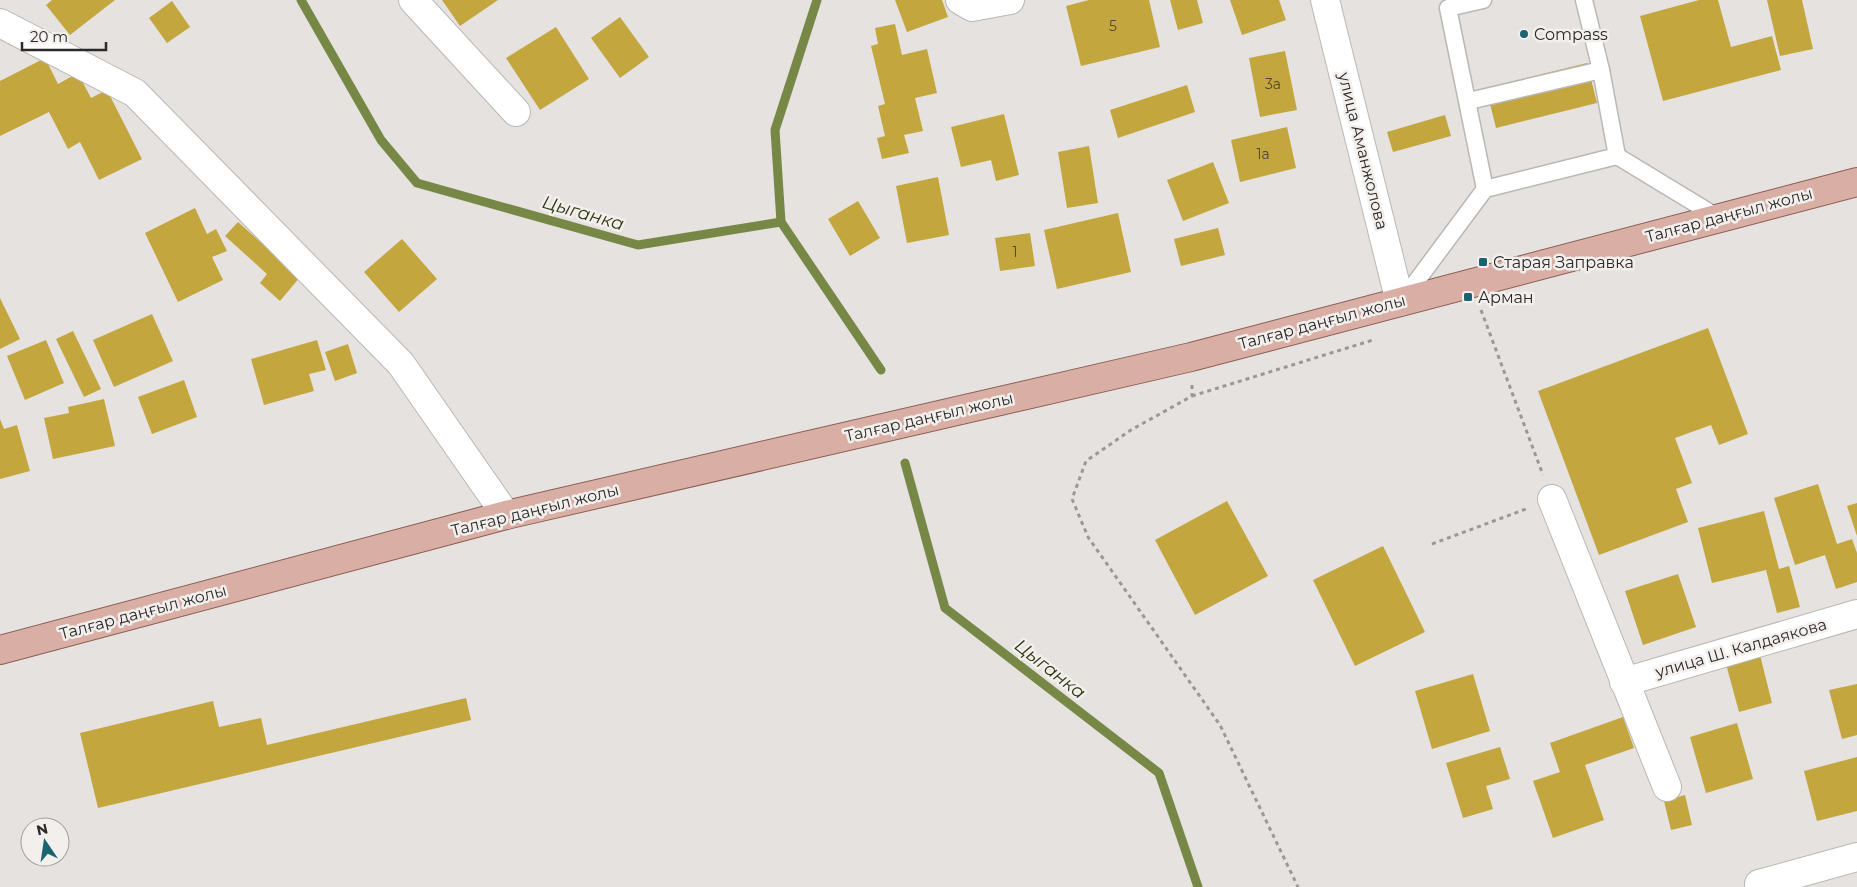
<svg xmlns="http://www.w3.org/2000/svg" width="1857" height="887" viewBox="0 0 1857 887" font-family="Montserrat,sans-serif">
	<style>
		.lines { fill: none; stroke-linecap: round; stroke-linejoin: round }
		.stream { stroke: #778846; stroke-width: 9 }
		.building { fill: #c4a63e }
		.lane-casing { stroke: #bab8b5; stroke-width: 19 }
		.street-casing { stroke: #bab8b5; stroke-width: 30 }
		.primary-casing { stroke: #8c5d53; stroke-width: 30 }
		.path { stroke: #9a9896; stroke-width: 3; stroke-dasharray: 4 4; stroke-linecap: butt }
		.lane { stroke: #fff; stroke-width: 16 }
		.street { stroke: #fff; stroke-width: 28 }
		.primary { stroke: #d9afa5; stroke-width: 28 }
		.poi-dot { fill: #196470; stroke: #f2efed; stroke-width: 2 }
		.labels { text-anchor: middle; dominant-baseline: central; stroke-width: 5; stroke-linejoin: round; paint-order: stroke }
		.number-label { font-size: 14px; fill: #51492e }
		.poi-label { font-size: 16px; fill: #2b2a29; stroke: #f2efed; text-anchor: start }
		.street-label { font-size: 16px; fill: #2b2a29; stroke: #f2efed }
		.water-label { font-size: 18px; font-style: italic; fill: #2d370f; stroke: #f2efed }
	</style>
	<rect width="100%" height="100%" fill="#e5e2e0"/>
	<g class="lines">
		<g class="stream">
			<polyline points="301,0 381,140 417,183 638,245 781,222 881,370"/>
			<polyline points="781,222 775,130 817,0"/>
			<polyline points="905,463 945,608 1159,773 1198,887"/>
		</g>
	</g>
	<g class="building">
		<polygon points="52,0 115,0 70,35 46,5"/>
		<polygon points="442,0 498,0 460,26"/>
		<polygon points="895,0 942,0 948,17 907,32"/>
		<polygon points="1089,0 1149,0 1160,47 1081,66 1066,6"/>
		<polygon points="1170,0 1197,0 1203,23 1178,30"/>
		<polygon points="1230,0 1279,0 1286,20 1242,35"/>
		<polygon points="1699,0 1718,0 1731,47 1772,36 1781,70 1663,101 1640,16"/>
		<polygon points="1767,0 1802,0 1813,49 1780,56"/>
		<polygon points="172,1 190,27 167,43 149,18"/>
		<polygon points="620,17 649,57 620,78 591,38"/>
		<polygon points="895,24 902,55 927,49 937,93 915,98 923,131 904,135 909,153 882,159 877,138 885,136 878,106 885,104 871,46 878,44 875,28"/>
		<polygon points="556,27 589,79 540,110 506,58"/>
		<polygon points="1285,51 1297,110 1260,117 1249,58"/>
		<polygon points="45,58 58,84 78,73 91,98 107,90 142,159 99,180 80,142 68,149 49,112 0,136 0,81"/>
		<polygon points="1587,63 1597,103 1496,128 1486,88"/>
		<polygon points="1187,85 1195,112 1118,138 1110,110"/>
		<polygon points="1004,114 1019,175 996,181 991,160 961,167 951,127"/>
		<polygon points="1445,115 1451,136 1393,152 1387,132"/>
		<polygon points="1287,127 1296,168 1240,182 1231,140"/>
		<polygon points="1089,146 1098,203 1067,208 1058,152"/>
		<polygon points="1213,162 1229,203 1183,221 1167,180"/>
		<polygon points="938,177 949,235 907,243 896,186"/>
		<polygon points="858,201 880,238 850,256 828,219"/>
		<polygon points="195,208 207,234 216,229 227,251 212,257 223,280 178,302 145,233"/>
		<polygon points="1118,213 1131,272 1057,289 1044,230"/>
		<polygon points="238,222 300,277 280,301 260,283 267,274 225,236"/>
		<polygon points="1218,228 1225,255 1181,266 1174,239"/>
		<polygon points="1030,233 1035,266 1000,271 995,238"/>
		<polygon points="402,239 437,279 399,312 364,272"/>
		<polygon points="0,298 20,339 0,349"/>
		<polygon points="152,314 173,361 114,387 93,340"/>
		<polygon points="1708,328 1748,434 1719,445 1711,425 1675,438 1692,483 1676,489 1688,522 1599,555 1538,391"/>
		<polygon points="73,331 101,389 84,397 56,339"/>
		<polygon points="46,340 64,383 25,400 7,356"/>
		<polygon points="317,340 326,370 309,374 314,391 264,405 251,359"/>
		<polygon points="348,344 357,373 335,381 325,352"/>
		<polygon points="184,380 197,417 152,434 138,397"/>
		<polygon points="104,399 115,446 53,459 44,418 69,413 68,407"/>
		<polygon points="0,419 4,429 17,425 30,471 0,479"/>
		<polygon points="1818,484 1837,544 1852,539 1857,553 1857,582 1836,589 1825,555 1795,565 1774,498"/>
		<polygon points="1227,501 1268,576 1195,615 1155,540"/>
		<polygon points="1857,503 1857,536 1847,506"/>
		<polygon points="1764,511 1779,569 1789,566 1800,607 1777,613 1766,570 1712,583 1698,528"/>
		<polygon points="1383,546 1425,632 1355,666 1313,580"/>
		<polygon points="1678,574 1696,627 1643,645 1625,591"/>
		<polygon points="1760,655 1772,703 1739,712 1726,664"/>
		<polygon points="1473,674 1490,731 1432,749 1415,691"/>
		<polygon points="1857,684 1857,735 1842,739 1829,690"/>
		<polygon points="466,698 471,720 98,808 80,733 213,701 219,727 261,718 267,745"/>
		<polygon points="1623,717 1634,748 1585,765 1604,820 1553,838 1533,781 1560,772 1550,743"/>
		<polygon points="1737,723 1753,779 1706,793 1690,737"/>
		<polygon points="1500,747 1510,779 1486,786 1493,809 1463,818 1446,763"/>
		<polygon points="1857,757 1857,811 1817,821 1804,771"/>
		<polygon points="1685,795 1692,825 1671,830 1664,801"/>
	</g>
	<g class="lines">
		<g class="lane-casing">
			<g id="lane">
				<polyline points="1483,0 1448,8 1485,189"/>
				<polyline points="1584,0 1601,70 1617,156"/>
				<polyline points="1469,101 1601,70"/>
				<polyline points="1401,302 1485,189 1617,156 1719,218"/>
			</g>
		</g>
		<g class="street-casing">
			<g id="street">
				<polyline points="413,0 516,112"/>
				<polyline points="960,0 972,7 1010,0"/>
				<polyline points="1325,0 1400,302"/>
				<polyline points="0,23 135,93 401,364 506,515"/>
				<polyline points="1552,499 1667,787"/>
				<polyline points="1624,682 1857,614"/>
				<polyline points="1759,884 1857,857"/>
			</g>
		</g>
		<g class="primary-casing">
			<polyline id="primary" points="0,650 506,515 1191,357 1857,182"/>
		</g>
		<g class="path">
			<polyline points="1481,310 1543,475"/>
			<polyline points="1192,385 1192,396 1131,430 1086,461 1072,499 1088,537 1220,725 1298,887"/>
			<polyline points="1192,396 1373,340"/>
			<polyline points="1432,544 1526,509"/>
		</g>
		<use href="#lane" class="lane"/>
		<use href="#street" class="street"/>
		<use href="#primary" class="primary"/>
	</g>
	<g class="poi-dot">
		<circle cx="1524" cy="34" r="5"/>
		<rect x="1478" y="257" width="10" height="10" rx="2.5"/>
		<rect x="1463" y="292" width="10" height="10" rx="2.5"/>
	</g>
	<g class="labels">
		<g class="number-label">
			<text x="1113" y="26">5</text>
			<text x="1273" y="84">3а</text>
			<text x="1263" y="154">1а</text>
			<text x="1015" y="252">1</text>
		</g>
		<g class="poi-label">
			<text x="1534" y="34">Compass</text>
			<text x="1493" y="262">Старая Заправка</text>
			<text x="1478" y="297">Арман</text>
		</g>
		<g class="street-label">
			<text transform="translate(1363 151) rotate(76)">улица Аманжолова</text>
			<text transform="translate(1729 215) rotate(-15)">Талғар даңғыл жолы</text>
			<text transform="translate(1322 322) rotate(-15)">Талғар даңғыл жолы</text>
			<text transform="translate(929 417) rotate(-13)">Талғар даңғыл жолы</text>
			<text transform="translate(535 510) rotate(-14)">Талғар даңғыл жолы</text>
			<text transform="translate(143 612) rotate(-15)">Талғар даңғыл жолы</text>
			<text transform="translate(1741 648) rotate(-16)">улица Ш. Калдаякова</text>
		</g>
		<g class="water-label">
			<text transform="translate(583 213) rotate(16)">Цыганка</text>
			<text transform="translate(1050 669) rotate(38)">Цыганка</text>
		</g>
	</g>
	<g transform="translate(45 842) rotate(347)"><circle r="24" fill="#f2efed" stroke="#a2a09f"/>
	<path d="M0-4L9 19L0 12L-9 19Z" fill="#196470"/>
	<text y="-8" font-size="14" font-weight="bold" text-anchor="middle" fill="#2b2a29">N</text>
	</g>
	<path d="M22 42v8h84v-8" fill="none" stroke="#2b2a29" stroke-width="2.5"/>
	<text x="30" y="42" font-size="15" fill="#2b2a29" stroke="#f2efed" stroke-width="4" paint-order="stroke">20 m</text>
</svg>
